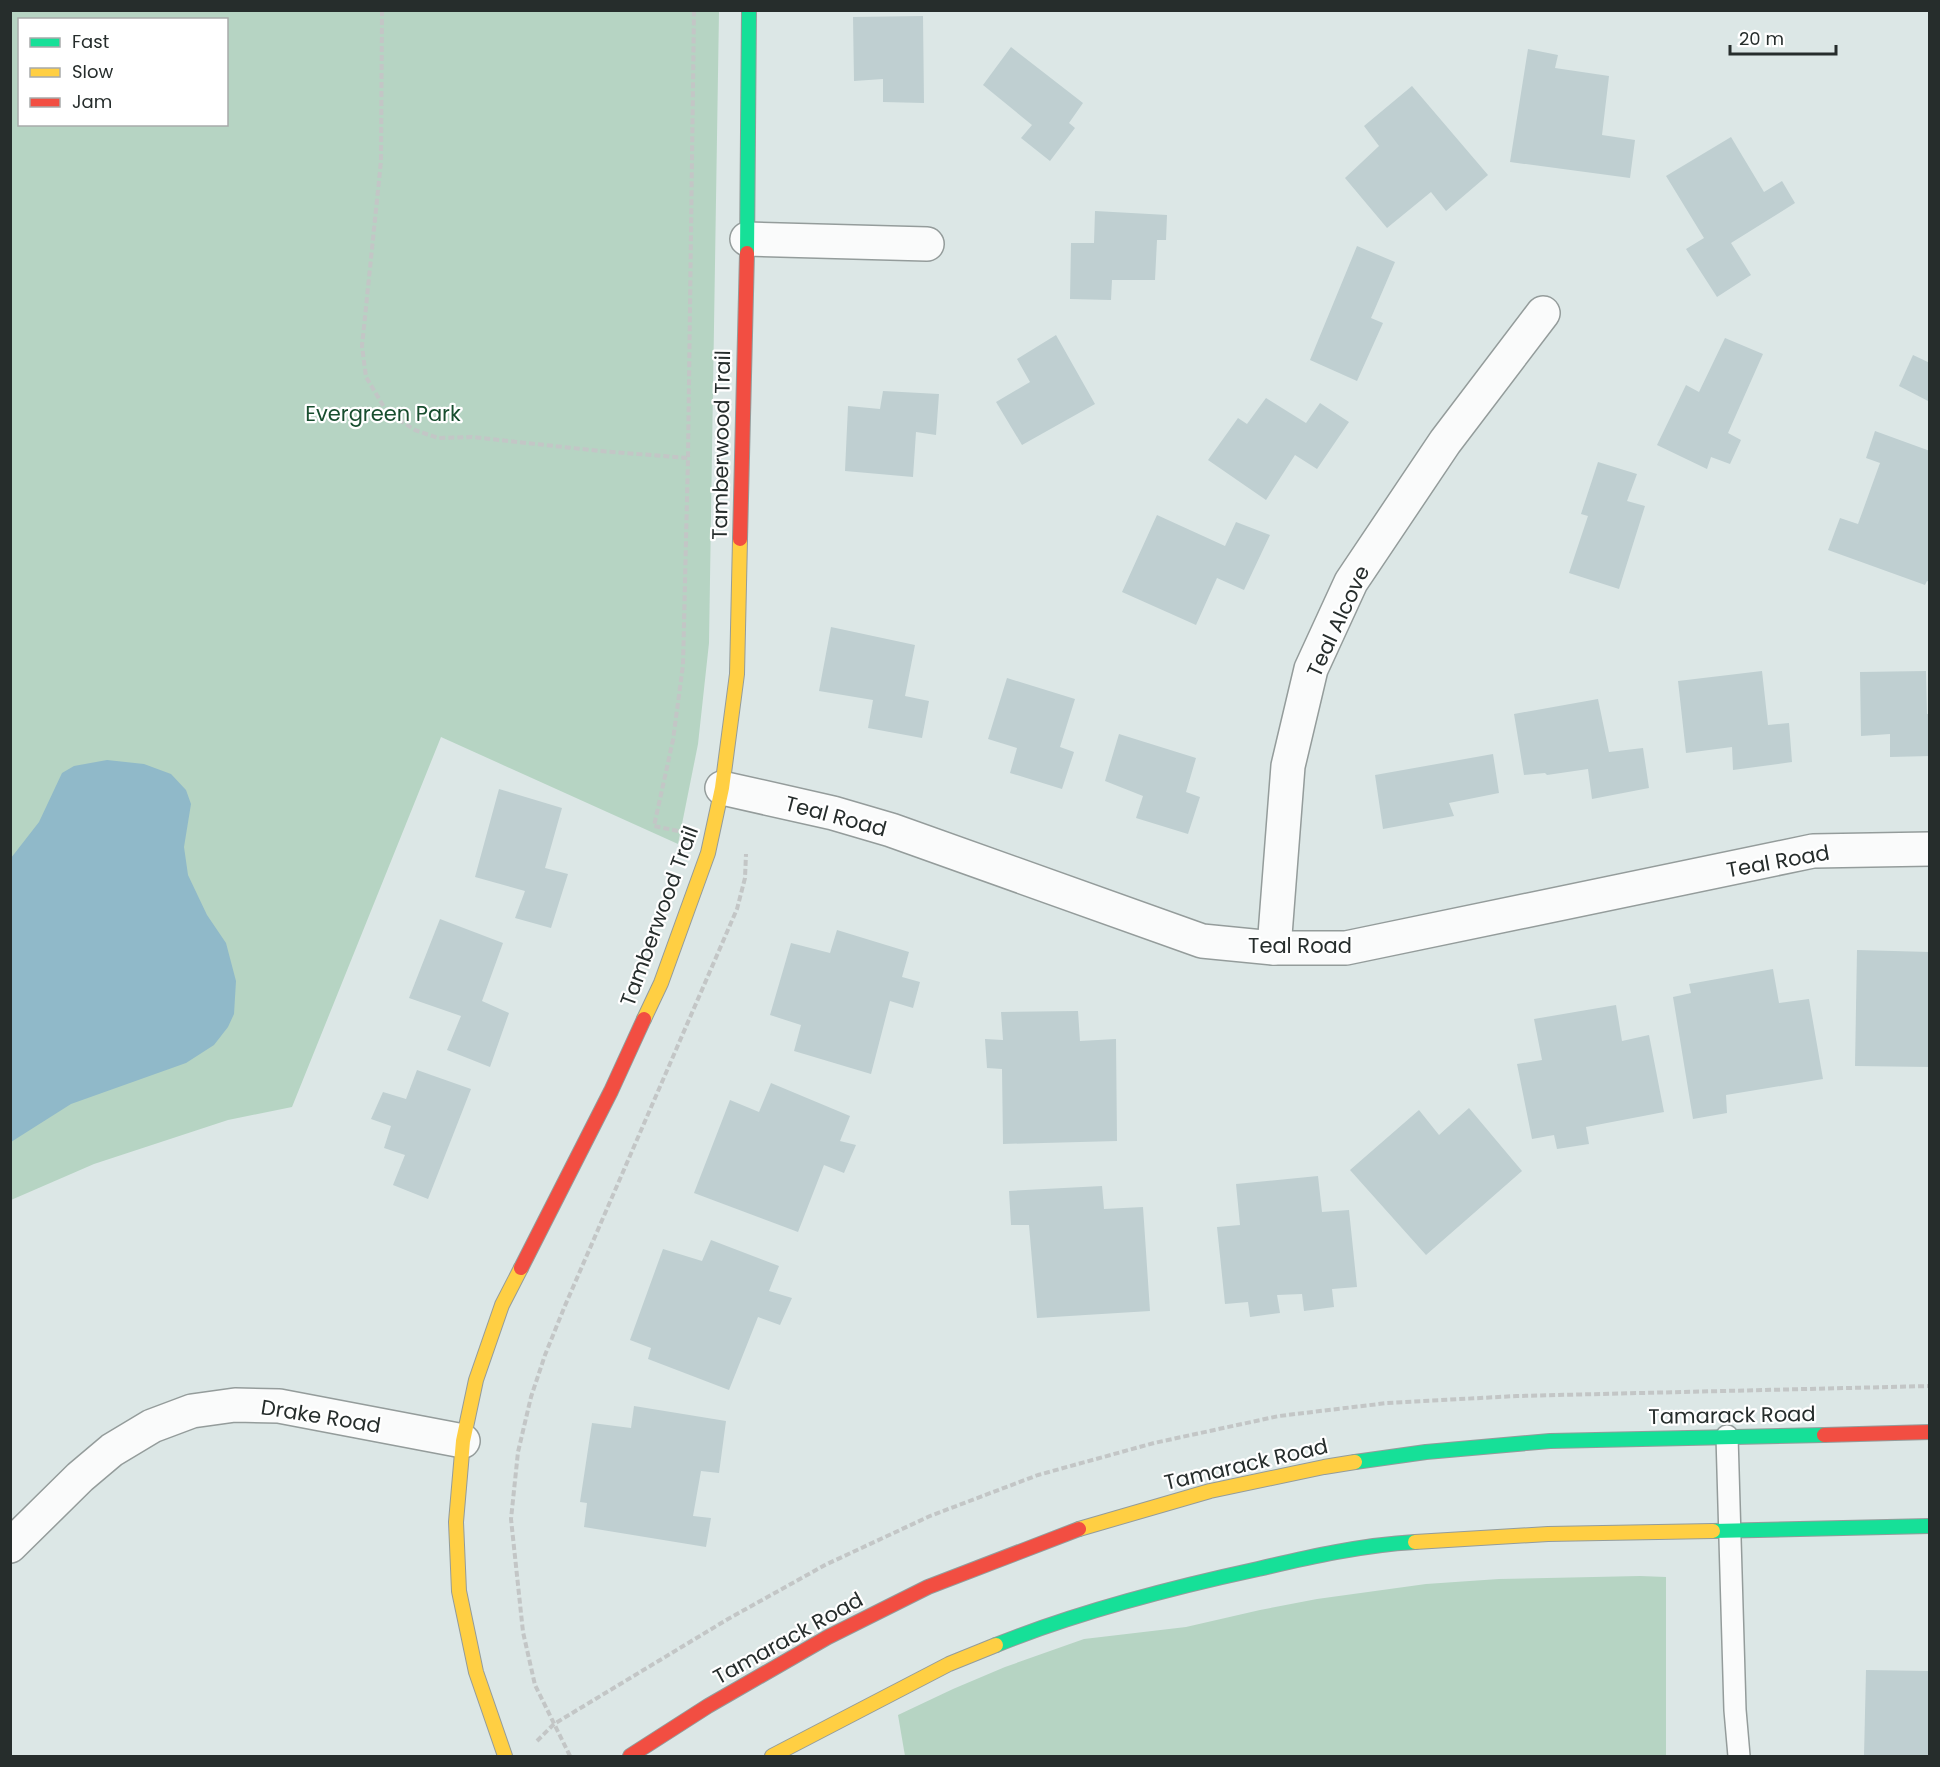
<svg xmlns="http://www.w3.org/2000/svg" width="1940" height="1767" viewBox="0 0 1940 1767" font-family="Poppins,sans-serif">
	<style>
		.green { fill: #b6d4c3; fill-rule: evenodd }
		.water { fill: #90b9c9 }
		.building { fill: #bfcfd1 }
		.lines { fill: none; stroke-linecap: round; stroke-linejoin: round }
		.lane-casing { stroke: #949c9b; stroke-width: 24 }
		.street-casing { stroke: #949c9b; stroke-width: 36 }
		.fast-casing { stroke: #949c9b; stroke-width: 16 }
		.slow-casing { stroke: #949c9b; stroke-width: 16 }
		.jam-casing { stroke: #949c9b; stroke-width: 16 }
		.path { stroke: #c3c6c6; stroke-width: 4; stroke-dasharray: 6 3; stroke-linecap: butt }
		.lane { stroke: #fafbfb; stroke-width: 21 }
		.street { stroke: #fafbfb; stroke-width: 33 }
		.fast { stroke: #16e098; stroke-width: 14 }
		.slow { stroke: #ffcf43; stroke-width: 14 }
		.jam { stroke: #f24e42; stroke-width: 14 }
		.labels { text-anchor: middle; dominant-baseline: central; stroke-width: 4.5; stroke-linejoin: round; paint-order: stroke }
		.park-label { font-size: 21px; fill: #184e2f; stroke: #fff }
		.street-label { font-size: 21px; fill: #262d2c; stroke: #fff }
	</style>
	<rect width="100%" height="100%" fill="#dce7e6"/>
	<g class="green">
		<path d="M 11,11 L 719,11 L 709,643 L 698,744 L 678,844 L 441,737 L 292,1107 L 228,1120 L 94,1164 L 11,1200 ZM 20,20 L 226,20 L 226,124 L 20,124 Z"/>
		<polygon points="1640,1576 1666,1577 1666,1756 905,1756 898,1715 953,1689 1005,1667 1084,1639 1186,1627 1260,1610 1317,1599 1426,1584 1499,1579"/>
	</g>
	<polygon class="water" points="107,760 144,764 171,774 186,790 191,804 184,847 188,875 207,915 226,943 236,981 234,1014 228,1027 214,1045 186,1063 71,1104 11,1142 11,858 39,822 62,773 74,766"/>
	<g class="building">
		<polygon points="923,16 924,103 883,102 883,79 854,81 853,17"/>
		<polygon points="1011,47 1083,103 1069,123 1075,128 1050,161 1021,138 1032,125 983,85"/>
		<polygon points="1528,49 1558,55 1555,68 1609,76 1602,135 1635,140 1630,178 1510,162"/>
		<polygon points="1412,86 1488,175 1446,211 1431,192 1387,228 1345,178 1379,146 1364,126"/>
		<polygon points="1731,137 1764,192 1782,181 1795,203 1731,243 1751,275 1717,297 1686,249 1704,238 1666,176"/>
		<polygon points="1095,211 1167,215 1166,240 1157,240 1155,280 1112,280 1111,300 1070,299 1071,243 1094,243"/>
		<polygon points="1357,246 1395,262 1371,318 1383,323 1357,381 1310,360"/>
		<polygon points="1056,335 1095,404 1022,445 996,402 1030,382 1017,359"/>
		<polygon points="1725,338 1763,354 1728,433 1741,440 1730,464 1711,457 1707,469 1657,445 1686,385 1699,392"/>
		<polygon points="1913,355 1930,363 1930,402 1899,386"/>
		<polygon points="883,391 939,394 936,435 916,432 913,477 845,471 848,406 880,409"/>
		<polygon points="1266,398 1306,423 1320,403 1349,422 1317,469 1295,455 1266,500 1208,460 1238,418 1247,424"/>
		<polygon points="1875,431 1930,451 1930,582 1927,581 1925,585 1828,550 1840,518 1858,524 1880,463 1866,458"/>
		<polygon points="1598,462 1637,474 1627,501 1645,506 1619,589 1569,573 1588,516 1581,514"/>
		<polygon points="1157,515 1225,546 1236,522 1270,535 1244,590 1217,578 1196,625 1122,592"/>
		<polygon points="831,627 915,645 905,696 929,701 922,738 868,728 873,700 819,691"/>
		<polygon points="1762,671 1768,725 1789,723 1792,762 1733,770 1732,747 1686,753 1678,681"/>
		<polygon points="1926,671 1927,714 1930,714 1930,756 1890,757 1890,734 1861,736 1860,672"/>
		<polygon points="1007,678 1075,699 1060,747 1074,752 1062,789 1010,773 1017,748 988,739"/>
		<polygon points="1598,699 1609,752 1643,748 1649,788 1592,799 1588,769 1547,775 1545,773 1524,775 1514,714"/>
		<polygon points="1119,734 1196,758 1186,792 1200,797 1188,834 1136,818 1143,796 1105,781"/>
		<polygon points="1493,754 1499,793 1449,803 1454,816 1383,829 1375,775"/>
		<polygon points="499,789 562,808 545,868 568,874 551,928 515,918 525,891 475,877"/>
		<polygon points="440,919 503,943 482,1001 509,1013 490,1067 447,1050 461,1016 409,998"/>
		<polygon points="837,930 909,952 902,977 920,982 913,1008 890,1001 871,1074 794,1051 801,1025 770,1015 791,943 830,953"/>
		<polygon points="1857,950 1930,952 1930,1067 1855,1066"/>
		<polygon points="1773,969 1779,1003 1809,999 1823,1079 1726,1095 1727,1113 1693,1119 1673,997 1691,993 1689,984"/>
		<polygon points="1616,1005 1622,1041 1649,1035 1664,1112 1586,1127 1589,1144 1557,1149 1554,1135 1532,1139 1517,1064 1542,1060 1534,1019"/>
		<polygon points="1078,1011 1080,1041 1116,1039 1117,1141 1003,1144 1002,1069 987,1068 985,1039 1003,1040 1001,1012"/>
		<polygon points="417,1070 471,1089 428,1199 393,1185 405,1155 384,1148 391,1126 371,1119 383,1092 406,1099"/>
		<polygon points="771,1083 850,1116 840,1141 856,1145 844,1173 824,1165 798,1232 694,1193 730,1100 759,1112"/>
		<polygon points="1469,1108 1522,1171 1426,1255 1350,1170 1419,1110 1439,1135"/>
		<polygon points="1318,1176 1322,1212 1349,1210 1357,1287 1332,1289 1334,1307 1304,1311 1302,1294 1277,1295 1280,1313 1250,1317 1248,1302 1225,1304 1217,1227 1240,1225 1236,1184"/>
		<polygon points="1102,1186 1104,1209 1143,1207 1150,1311 1037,1318 1029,1225 1011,1225 1009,1191"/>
		<polygon points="711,1240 779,1266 769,1291 792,1298 780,1325 758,1317 729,1390 648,1359 651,1348 630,1340 663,1249 702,1261"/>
		<polygon points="634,1406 726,1421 719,1473 701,1471 693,1516 711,1518 706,1547 584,1527 587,1503 580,1502 592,1423 631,1428"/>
		<polygon points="1866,1670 1930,1671 1930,1756 1864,1756"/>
	</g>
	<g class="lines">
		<g class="lane-casing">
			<polyline id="lane" points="1727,1436 1735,1710 1739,1756"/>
		</g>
		<g class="street-casing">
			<g id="street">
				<polyline points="747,239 927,244"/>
				<polyline points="722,788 833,813 891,830 1202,941 1274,948 1346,948 1813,851 1930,849"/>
				<polyline points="1274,948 1288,766 1311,669 1351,582 1445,442 1543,313"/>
				<polyline points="10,1546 80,1477 112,1450 152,1426 192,1411 235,1405 279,1406 463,1441"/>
			</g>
		</g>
		<g class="fast-casing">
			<g id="fast">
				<polyline points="747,253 749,10"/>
				<polyline points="1355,1462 1426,1452 1550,1441 1824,1435"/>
				<polyline points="1713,1531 1930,1526"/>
				<path d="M 996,1645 C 1080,1611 1170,1588 1258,1569 C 1309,1557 1362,1545 1415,1542"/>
			</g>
		</g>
		<g class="slow-casing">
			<g id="slow">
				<polyline points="644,1019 661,983 708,853 722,788 737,674 740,539"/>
				<polyline points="1079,1529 1210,1491 1324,1467 1355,1462"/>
				<polyline points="1415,1542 1548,1534 1713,1531"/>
				<polyline points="505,1756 476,1672 459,1591 456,1522 463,1441 476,1380 502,1305 521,1268"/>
				<polyline points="772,1756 949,1664 996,1645"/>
			</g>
		</g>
		<g class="jam-casing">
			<g id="jam">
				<polyline points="740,539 747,253"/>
				<polyline points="521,1268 611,1091 644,1019"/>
				<polyline points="1824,1435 1930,1432"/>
				<polyline points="630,1756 708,1706 828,1637 928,1587 1079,1529"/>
			</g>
		</g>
		<g class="path">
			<polyline points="382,10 381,161 362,346 366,377 387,412 415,430 438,438 472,437 600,451 688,458"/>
			<polyline points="678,831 654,826 673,740 683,665 688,458 694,10"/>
			<polyline points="537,1741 554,1724 728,1619 825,1565 930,1516 1038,1475 1154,1443 1279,1416 1387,1403 1517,1396 1930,1386"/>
			<polyline points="570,1756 535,1685 523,1632 511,1519 518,1452 531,1397 545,1355 564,1308 737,909 745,878 746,854"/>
		</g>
		<use href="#lane" class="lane"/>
		<use href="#street" class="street"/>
		<use href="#fast" class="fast"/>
		<use href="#slow" class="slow"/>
		<use href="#jam" class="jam"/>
	</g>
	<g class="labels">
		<g class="park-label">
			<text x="383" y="413">Evergreen Park</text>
		</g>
		<g class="street-label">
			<text transform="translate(721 445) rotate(-89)">Tamberwood Trail</text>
			<text transform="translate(1338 621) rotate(-65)">Teal Alcove</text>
			<text transform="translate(836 816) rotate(15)">Teal Road</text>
			<text transform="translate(1778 861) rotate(-10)">Teal Road</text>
			<text transform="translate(659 916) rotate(-70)">Tamberwood Trail</text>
			<text x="1300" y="945">Teal Road</text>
			<text transform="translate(1732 1415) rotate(-1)">Tamarack Road</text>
			<text transform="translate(321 1416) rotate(9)">Drake Road</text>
			<text transform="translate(1246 1464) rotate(-13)">Tamarack Road</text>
			<text transform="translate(788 1638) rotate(-29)">Tamarack Road</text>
		</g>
	</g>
	<rect width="1940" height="1767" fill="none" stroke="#262d2c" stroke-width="24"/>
	<rect x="18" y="18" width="210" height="108" fill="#ffffff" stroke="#a8abab" stroke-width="1.5"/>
	<rect x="30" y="38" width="30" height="9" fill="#16e098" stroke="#a8abab" stroke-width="1.5"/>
	<text x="72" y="48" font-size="18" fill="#262d2c">Fast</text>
	<rect x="30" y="68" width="30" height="9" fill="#ffcf43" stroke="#a8abab" stroke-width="1.5"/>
	<text x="72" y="78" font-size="18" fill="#262d2c">Slow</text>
	<rect x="30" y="98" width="30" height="9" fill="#f24e42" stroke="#a8abab" stroke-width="1.5"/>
	<text x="72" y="108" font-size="18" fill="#262d2c">Jam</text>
	<path d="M1730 45v9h106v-9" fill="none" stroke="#262d2c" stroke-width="3"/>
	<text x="1739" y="45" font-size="18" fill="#262d2c" stroke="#ffffff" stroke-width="4.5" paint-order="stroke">20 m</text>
</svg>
